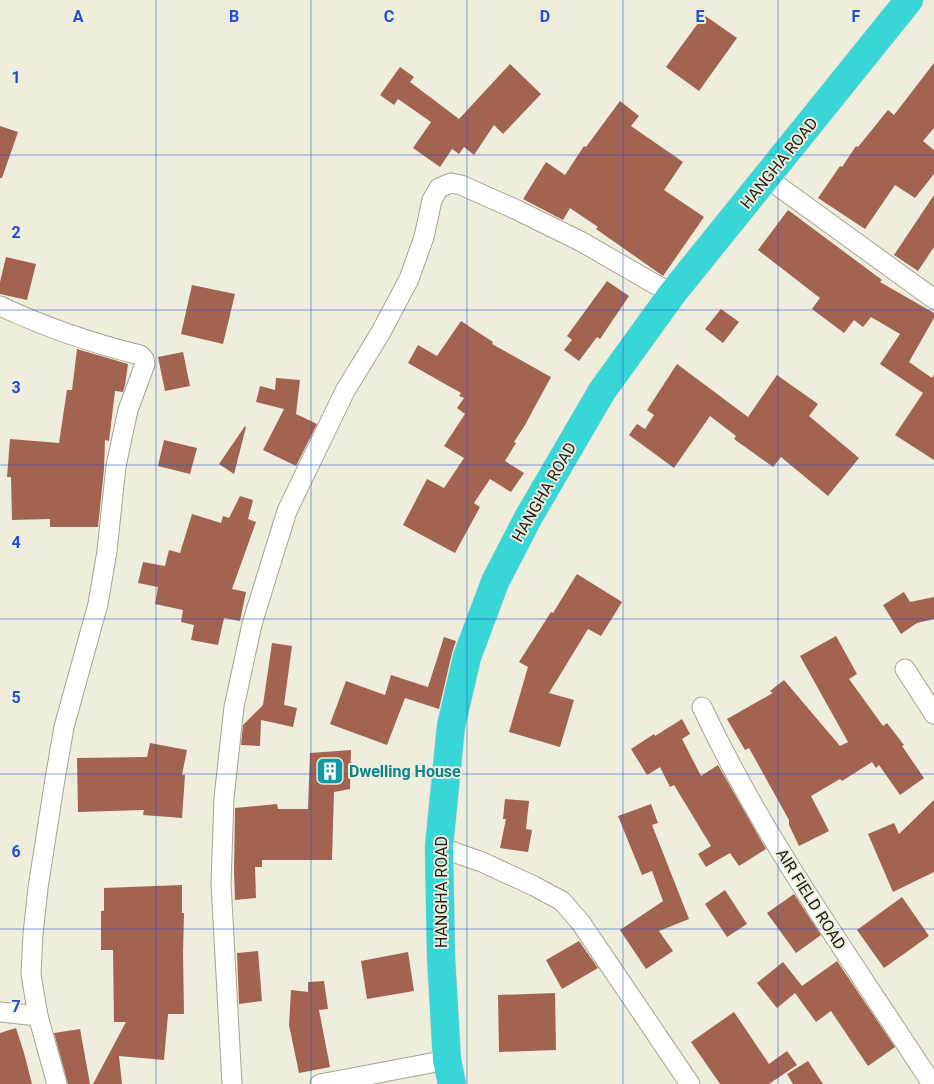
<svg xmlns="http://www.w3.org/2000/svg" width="934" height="1084" viewBox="0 0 934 1084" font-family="Roboto,sans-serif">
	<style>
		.building { fill: #a36351 }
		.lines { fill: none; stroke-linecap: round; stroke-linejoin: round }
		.minor-casing { stroke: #a6a493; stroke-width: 21 }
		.highway-casing { stroke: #d2d2d1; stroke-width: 29 }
		.minor { stroke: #fff; stroke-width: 19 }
		.highway { stroke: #39d6d8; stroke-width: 28 }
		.grid { fill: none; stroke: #1d4ed8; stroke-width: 1; stroke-opacity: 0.55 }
		.labels { text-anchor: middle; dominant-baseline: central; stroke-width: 4; stroke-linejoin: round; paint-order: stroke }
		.street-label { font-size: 16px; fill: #1f1e18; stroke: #efeddb }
		.culture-label { font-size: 16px; font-weight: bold; fill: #0d838f; stroke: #efeddb; text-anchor: start }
		.grid-label { font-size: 16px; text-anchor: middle; font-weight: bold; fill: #1d4ed8; stroke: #efeddb; stroke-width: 4; stroke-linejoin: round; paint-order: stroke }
	</style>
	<rect width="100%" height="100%" fill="#efeddb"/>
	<g class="building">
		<polygon points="704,15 737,38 699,91 666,67"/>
		<polygon points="934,63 934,128 923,141 934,150 934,174 915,198 895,185 865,229 818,198 840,166 842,167 856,146 858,147 888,110 894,115"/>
		<polygon points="510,64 541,94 503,134 494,125 474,155 464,147 459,154 452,149 440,167 413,148 431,122 398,99 394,105 380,95 400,67 414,77 410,82 459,119"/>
		<polygon points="620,101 639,116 631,126 683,162 664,190 704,217 663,276 596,229 598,227 570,208 563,220 523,199 546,162 565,175 584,146 586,147"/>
		<polygon points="0,126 18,132 2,178 0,178"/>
		<polygon points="934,195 934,247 918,271 894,255"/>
		<polygon points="788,210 882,280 880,282 934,313 934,318 909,362 932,378 934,375 934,460 895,435 923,393 880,364 900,334 871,317 863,327 854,320 844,333 812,309 820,298 758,250"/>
		<polygon points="6,257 36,264 27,300 0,294 0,282"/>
		<polygon points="607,281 629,296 600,339 597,337 579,361 564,350 572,340 567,336"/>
		<polygon points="192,285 235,294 223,344 181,334"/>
		<polygon points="721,309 739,322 723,343 705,329"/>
		<polygon points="461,321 493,342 492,344 551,377 525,425 514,442 516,443 505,461 524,473 511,492 490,479 474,503 480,507 455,553 403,525 427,479 444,488 464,458 444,446 465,414 457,408 464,398 459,396 461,393 408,363 418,345 437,356"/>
		<polygon points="77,349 128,364 125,385 123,392 115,391 109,441 105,440 104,469 98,527 50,527 50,519 12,520 11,477 7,477 10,439 59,443 67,390 72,390"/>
		<polygon points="183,352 190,386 165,391 158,357"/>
		<polygon points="677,364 748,417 777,375 818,404 809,416 859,458 828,496 781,457 773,467 734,439 736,436 710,416 674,468 629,435 637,424 645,429 654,415 647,410"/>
		<polygon points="276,378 300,380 296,414 317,424 296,466 263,450 284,409 256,402 260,386 275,390"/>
		<polygon points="245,426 246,427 234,474 219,464"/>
		<polygon points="164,440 197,448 190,474 158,466"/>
		<polygon points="240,496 253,500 248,519 256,522 232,589 246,592 240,621 224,618 218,645 191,640 194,625 181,622 183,610 155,604 158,587 138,583 143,562 165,566 169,550 180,553 192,514 221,523 223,516 229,518"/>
		<polygon points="577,574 622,602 601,636 588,629 549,693 574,700 560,747 509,732 528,667 519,662 551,612 553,613"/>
		<polygon points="904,592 910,602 934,597 934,619 917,623 901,634 883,605"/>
		<polygon points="836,636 857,674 849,679 883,726 887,723 904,745 902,746 924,778 900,795 879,765 876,768 872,762 842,781 840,779 811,796 829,831 799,846 789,825 789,820 749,748 745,750 727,719 773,693 770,691 784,680 840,746 848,742 800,656"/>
		<polygon points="444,637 456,641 452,653 439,709 405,698 387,745 330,724 346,681 385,695 391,675 428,687"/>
		<polygon points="272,643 292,646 284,705 297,708 293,727 261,720 260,746 241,745 243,725 263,705"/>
		<polygon points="682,719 690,734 682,739 701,776 718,765 766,849 739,866 730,853 706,867 698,854 711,846 674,785 670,787 660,767 647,775 631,749 654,734 655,736"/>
		<polygon points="150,743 187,750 182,775 185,775 182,818 143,815 144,810 78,812 77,758 147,757"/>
		<polygon points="351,750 350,789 334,792 332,860 262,860 262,867 255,867 256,898 235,900 234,871 235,808 277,804 278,809 308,809 310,753"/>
		<polygon points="505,799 529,801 526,829 532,830 528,852 500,848 506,819 503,819"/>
		<polygon points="934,800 934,872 893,892 868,834 894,823 899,834"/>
		<polygon points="651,804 658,823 652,825 689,919 659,931 673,951 646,969 620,930 663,901 652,871 642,875 618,816"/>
		<polygon points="182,885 182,913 184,913 183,953 184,1014 168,1014 164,1060 119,1056 122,1084 93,1084 126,1022 114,1022 113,950 101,950 101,911 104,911 104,888"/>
		<polygon points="725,890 747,924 727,937 705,904"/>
		<polygon points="794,894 821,935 796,953 767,913"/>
		<polygon points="902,897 929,936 884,968 857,930"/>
		<polygon points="579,941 598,968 562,989 546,960"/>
		<polygon points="258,951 262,1001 239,1004 237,953"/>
		<polygon points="408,952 414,991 367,999 361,961"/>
		<polygon points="837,961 895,1047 868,1066 831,1011 816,1022 795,993 777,1008 757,983 783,962 802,986"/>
		<polygon points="324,981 328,1009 319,1010 330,1067 299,1073 289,1025 291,990 308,992 308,982"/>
		<polygon points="555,993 556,1050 499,1052 498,995"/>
		<polygon points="734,1012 769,1064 787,1051 797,1065 769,1084 720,1084 691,1042"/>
		<polygon points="16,1028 24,1053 32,1084 0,1084 0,1033"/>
		<polygon points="80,1029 90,1084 68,1084 54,1033"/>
		<polygon points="808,1061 823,1084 793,1084 787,1074"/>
	</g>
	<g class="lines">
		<g class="minor-casing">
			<g id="minor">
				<polyline points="767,178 934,299"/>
				<path d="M 0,306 C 45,327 91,343 140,355 L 144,359 L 145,364 L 128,410 L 116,466 L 107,551 L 98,604 L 64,727 L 55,779 L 38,888 L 33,934 L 31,974 L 38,1016"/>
				<polyline points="905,669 934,714"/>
				<path d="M 702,707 C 764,840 852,960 932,1084"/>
				<polyline points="439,847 482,862 534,886 562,901 581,923 690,1084"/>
				<polyline points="0,1012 38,1016 57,1084"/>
				<polyline points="232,1084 221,883 224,798 234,707 252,624 287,511 345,391 381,332 409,279 424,237 432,200 439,188 451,183 461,185 517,210 582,242 672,294"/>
				<polyline points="320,1084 447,1060"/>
			</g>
		</g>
		<g class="highway-casing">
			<polyline id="highway" points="452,1084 447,1060 441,957 439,847 451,726 467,657 495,582 528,518 602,391 672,294 909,0"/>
		</g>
		<use href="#minor" class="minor"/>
		<use href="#highway" class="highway"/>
	</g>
	<path class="grid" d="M 156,0 L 156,1084M 311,0 L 311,1084M 467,0 L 467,1084M 623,0 L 623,1084M 778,0 L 778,1084M 0,155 L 934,155M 0,310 L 934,310M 0,465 L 934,465M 0,619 L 934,619M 0,774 L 934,774M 0,929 L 934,929"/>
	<defs>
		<g id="building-square" transform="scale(1.4375)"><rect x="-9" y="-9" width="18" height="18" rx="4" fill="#0f9aa8" stroke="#efeddb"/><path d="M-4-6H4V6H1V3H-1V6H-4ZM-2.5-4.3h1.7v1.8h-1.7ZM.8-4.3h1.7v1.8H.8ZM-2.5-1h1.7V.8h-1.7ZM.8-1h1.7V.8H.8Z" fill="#fff"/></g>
	</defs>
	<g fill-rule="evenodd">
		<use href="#building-square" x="330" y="771"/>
	</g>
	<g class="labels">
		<g class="street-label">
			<text transform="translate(779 163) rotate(-51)">HANGHA ROAD</text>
			<text transform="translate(544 492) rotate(-60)">HANGHA ROAD</text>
			<text transform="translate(441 892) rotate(-90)">HANGHA ROAD</text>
			<text transform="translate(811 899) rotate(58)">AIR FIELD ROAD</text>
		</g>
		<g class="culture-label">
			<text x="349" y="771">Dwelling House</text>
		</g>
	</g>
	<g class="grid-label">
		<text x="78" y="22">A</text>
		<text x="234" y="22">B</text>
		<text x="389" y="22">C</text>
		<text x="545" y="22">D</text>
		<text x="700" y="22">E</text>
		<text x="856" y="22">F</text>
		<text x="16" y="83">1</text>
		<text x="16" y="238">2</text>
		<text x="16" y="393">3</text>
		<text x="16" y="548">4</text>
		<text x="16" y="703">5</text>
		<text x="16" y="857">6</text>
		<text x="16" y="1012">7</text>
	</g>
</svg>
